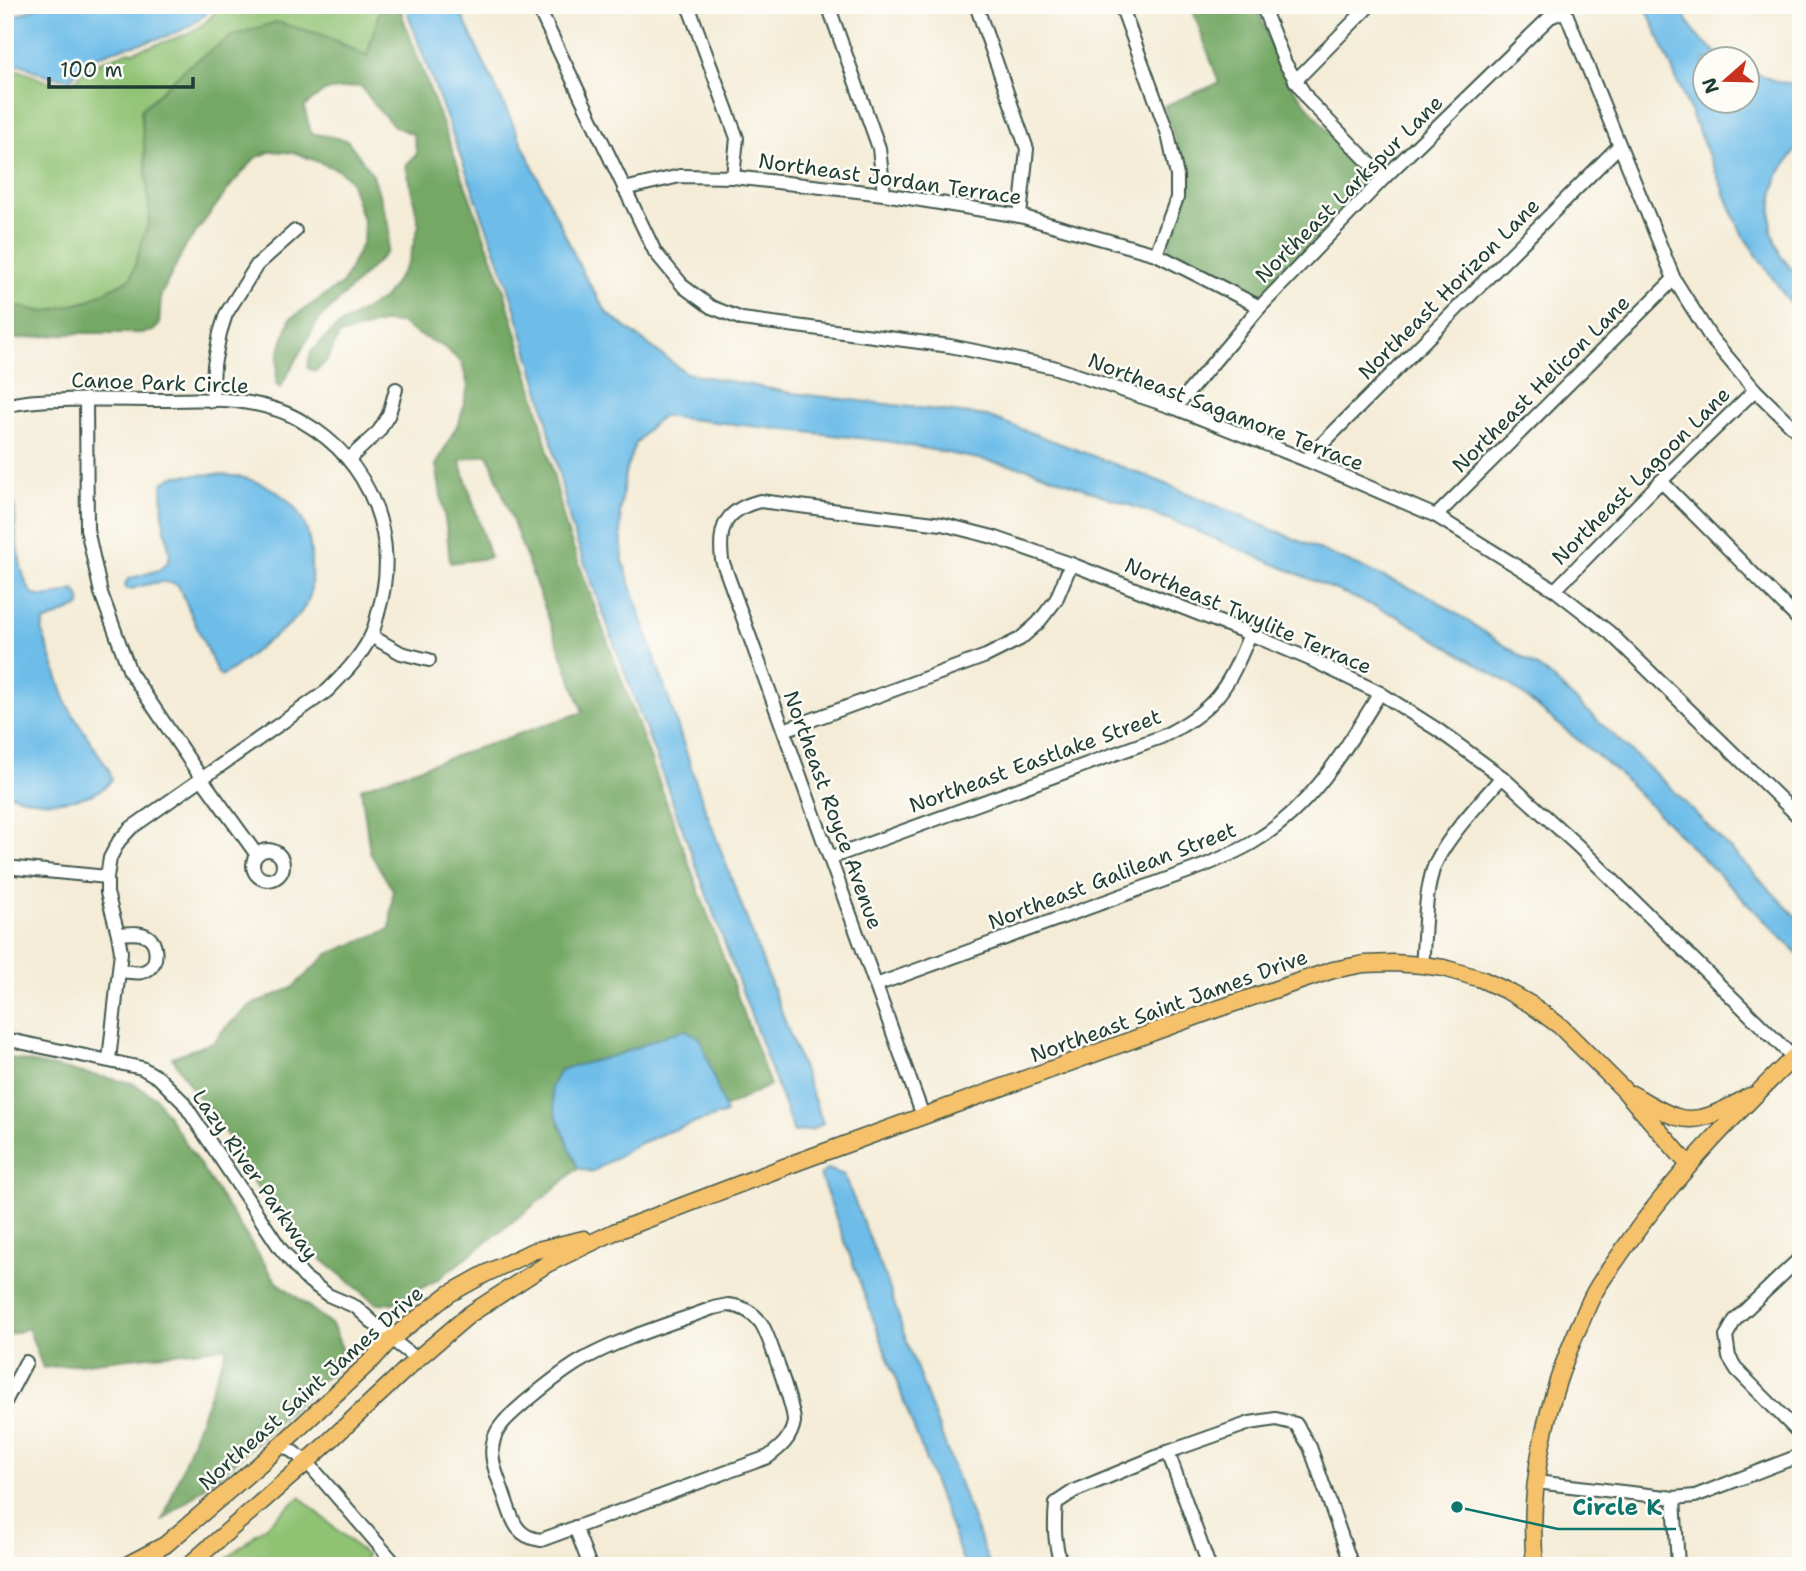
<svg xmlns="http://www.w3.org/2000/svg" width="1806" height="1571" viewBox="0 0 1806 1571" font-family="'Shantell Sans',sans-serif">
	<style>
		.green { fill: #90c273; stroke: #588054; stroke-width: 2 }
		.forest { fill: #74a865; stroke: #4a724c; stroke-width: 2 }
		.water { fill: #6ebde9; stroke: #467d8e; stroke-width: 2 }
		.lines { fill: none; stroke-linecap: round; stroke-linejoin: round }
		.minor-casing { stroke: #3f574c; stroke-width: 16 }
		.major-casing { stroke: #3f574c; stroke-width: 19 }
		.minor { stroke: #fff; stroke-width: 12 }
		.major { stroke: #f5c16b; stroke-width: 16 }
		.labels { text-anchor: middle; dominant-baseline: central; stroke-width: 5; stroke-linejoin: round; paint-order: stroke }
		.street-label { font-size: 21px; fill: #1f3d34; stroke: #fdfcf7 }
		.leader { fill: none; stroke: #0f766e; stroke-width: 2.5 }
		.callout-dot { fill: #0f766e; stroke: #fdfcf7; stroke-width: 2.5 }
		.callout-label { font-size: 23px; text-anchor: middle; font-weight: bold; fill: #0f766e; stroke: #fdfcf7; stroke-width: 5; stroke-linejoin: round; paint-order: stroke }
	</style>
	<rect width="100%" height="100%" fill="#fdfcf7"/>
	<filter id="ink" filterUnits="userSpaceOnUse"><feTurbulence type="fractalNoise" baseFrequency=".0143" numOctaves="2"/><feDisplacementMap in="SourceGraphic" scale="14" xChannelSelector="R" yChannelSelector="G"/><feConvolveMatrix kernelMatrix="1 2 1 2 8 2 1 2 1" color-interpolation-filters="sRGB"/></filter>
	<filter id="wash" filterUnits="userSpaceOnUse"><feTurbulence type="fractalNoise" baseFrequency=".00686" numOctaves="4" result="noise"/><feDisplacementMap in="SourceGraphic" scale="28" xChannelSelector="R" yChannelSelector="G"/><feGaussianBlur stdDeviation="1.57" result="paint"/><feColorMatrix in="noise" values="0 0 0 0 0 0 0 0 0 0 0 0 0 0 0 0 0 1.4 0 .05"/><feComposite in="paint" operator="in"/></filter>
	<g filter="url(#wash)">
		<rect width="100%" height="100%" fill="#f4ecd7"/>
		<g class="green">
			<path d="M 219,5 L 387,5 L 379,13 L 367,56 L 323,35 L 141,110 L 150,217 L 131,278 L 88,301 L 45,312 L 5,304 L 5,74 C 21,63 32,79 48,81 C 55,83 63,83 71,83 L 92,65 L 130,51 L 132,52 C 162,41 203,37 219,5 Z"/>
			<polygon points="300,1497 367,1556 359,1566 218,1566"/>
		</g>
		<g class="forest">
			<polygon points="387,5 401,5 402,15 502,284 536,401 566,528 770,1085 724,1108 700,1038 672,1033 620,1054 555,1112 578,1168 551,1192 437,1280 393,1303 377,1304 310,1250 256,1186 226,1133 194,1092 172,1057 214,1042 224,1029 251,1005 292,988 328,954 390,929 393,890 370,853 361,788 583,712 488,454 460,460 490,558 450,563 447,532 436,465 460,420 468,386 462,363 444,347 417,334 400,323 385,322 339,335 327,361 315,371 307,368 311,352 335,328 385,297 408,263 419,225 406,165 417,154 413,134 395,127 377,108 361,86 324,91 304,107 311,133 347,140 373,175 390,229 387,252 317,322 280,388 276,384 278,357 290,319 343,283 363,241 364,223 350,180 339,170 296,153 272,151 255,158 233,183 185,247 161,295 159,325 153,331 143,333 78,333 5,340 5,304 45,312 88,301 131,278 150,217 141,110 187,67 232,36 276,22 323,35 367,56 379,12"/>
			<polygon points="1191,5 1256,5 1279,65 1288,81 1369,184 1260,297 1221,281 1168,255 1171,230 1183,190 1177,146 1164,106 1219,83"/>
			<polygon points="5,1057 132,1083 156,1098 276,1281 332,1325 346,1358 233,1464 163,1520 227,1347 43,1368 28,1328 5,1336"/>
		</g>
		<g class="water">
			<path d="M 42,5 L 214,5 C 183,45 132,38 90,60 C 83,64 76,73 70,79 L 46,76 L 21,64 L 5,68 L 5,17 L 13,17 Z"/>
			<polygon points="407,5 457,5 583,273 607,313 686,373 792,393 987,416 1154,479 1431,597 1545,672 1673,790 1801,922 1801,957 1616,771 1508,683 1397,616 1173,521 1030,469 886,441 662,416 647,430 635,445 625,474 620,513 623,562 702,800 823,1123 811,1130 794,1132 571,526 542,399 507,282 408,14"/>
			<polygon points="1645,5 1679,5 1696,35 1725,59 1704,60 1704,102 1746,102 1747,69 1777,82 1801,84 1801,143 1778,175 1772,201 1771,229 1780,255 1801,281 1801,316 1795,310 1742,234"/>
			<path d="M 219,474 C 274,479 313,506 311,565 C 311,577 313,592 307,603 C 304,608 299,616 294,620 C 285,629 274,636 264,644 C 250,655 237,668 221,676 L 217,672 L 178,585 C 162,578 146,585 130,589 L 127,589 L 125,585 L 128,579 L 159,570 L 168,562 L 170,554 L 163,518 L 162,487 L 163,483 L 173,476 Z"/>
			<path d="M 5,490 L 11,491 C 17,505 14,520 16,534 C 17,547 23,591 36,595 C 46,599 63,593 74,590 C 80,595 81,599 80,606 L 44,622 L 42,631 L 67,705 L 109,770 L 112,779 C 99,800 56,804 33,800 C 24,799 14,795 5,793 Z"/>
			<polygon points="686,1030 700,1038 726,1113 667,1132 638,1144 592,1172 578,1168 555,1112 551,1088 560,1070 620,1054 672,1033"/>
			<polygon points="828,1169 844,1175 888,1284 904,1334 990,1566 965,1566 820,1175"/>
		</g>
	</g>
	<g filter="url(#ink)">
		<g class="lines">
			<g class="minor-casing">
				<g id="minor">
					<polyline points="537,5 655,252 684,287 711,307 742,319 950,346 1053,367 1175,408 1306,460 1436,516 1555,590 1609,632 1801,819"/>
					<polyline points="688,5 737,138 733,177"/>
					<polyline points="828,5 879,148 884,194"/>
					<polyline points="976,5 1027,149 1020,216"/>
					<polyline points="1121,5 1168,134 1177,176 1177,198 1156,254"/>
					<polyline points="1262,5 1285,63 1309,101 1384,178"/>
					<polyline points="1563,6 1674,279 1711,338 1755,390 1801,435"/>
					<polyline points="1295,81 1370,5"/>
					<polyline points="624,189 680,176 733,177 884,194 1020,216 1156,254 1260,307"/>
					<polyline points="86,399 87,529 101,593 130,672 202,779 257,855"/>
					<polyline points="212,401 214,365 220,333 226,314 257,265 295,231"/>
					<path d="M 5,406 C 24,401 44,400 63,400 C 97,399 130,400 164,400 C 190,400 217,398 243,402 C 263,405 286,411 303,422 C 371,461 401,539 378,613 C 376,621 374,631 370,638 C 359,659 343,675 327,691 L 131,828 L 119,841 L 110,858 L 107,877 L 107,893 L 118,934 L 121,952 L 109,1060"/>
					<polyline points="1175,408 1260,307 1384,178 1550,17 1565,11"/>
					<polyline points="349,459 379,431 389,414 396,389"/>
					<polyline points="1306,460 1619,146"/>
					<polyline points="1661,481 1801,622"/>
					<polyline points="1436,516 1674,279"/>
					<polyline points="1555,590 1661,481 1755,390"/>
					<polyline points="371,636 401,653 429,660"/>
					<polyline points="784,730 986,656 1020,639 1038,623 1056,600 1071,564"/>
					<circle cx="268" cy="865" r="15"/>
					<path d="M 830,858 L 1161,737 C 1215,711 1228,688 1250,634"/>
					<polyline points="5,867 107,877"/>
					<path d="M 118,934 C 127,934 139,931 147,936 C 158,942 159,964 147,970 C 140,975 128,971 119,971"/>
					<path d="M 1422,965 C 1425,935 1424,902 1432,873 C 1439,845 1482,800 1502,777"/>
					<path d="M 876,985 L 1203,866 C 1220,859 1237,852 1252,843 C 1313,807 1344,751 1380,693"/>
					<polyline points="5,1039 142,1068 159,1078 183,1102 280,1248 304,1277 328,1295 356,1307 391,1339 417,1359"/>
					<path d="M 923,1116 L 722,560 C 718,527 725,510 760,501 L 942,524 L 993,537 L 1071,564 L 1250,634 L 1314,661 L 1380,693 L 1438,730 L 1502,777 L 1578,846 L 1801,1065"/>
					<polyline points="1801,1257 1735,1320 1726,1336 1729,1357 1737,1370 1801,1435"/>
					<path d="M 728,1305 C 741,1306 752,1311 761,1323 C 768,1333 795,1411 794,1422 C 791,1439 781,1447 768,1457 L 541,1540 C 514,1537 512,1517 504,1495 C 498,1477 488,1458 494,1439 C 498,1424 513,1413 524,1403 C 544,1387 562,1371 584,1359 C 624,1337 670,1324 713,1308 Z"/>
					<polyline points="5,1402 26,1362"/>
					<polyline points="282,1444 307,1462 397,1566"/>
					<polyline points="1168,1452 1209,1566"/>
					<polyline points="1536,1482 1674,1498 1695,1496 1801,1455"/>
					<polyline points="1674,1498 1678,1566"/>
					<polyline points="575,1527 590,1566"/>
					<path d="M 1062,1566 C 1054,1545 1054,1525 1056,1503 L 1074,1491 L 1168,1452 L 1250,1423 L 1276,1419 L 1296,1424 L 1310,1447 L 1352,1566"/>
				</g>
			</g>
			<g class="major-casing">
				<g id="major">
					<path d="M 1632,1094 C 1646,1102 1661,1112 1677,1117 C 1702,1125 1728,1107 1750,1096"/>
					<polyline points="125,1566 165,1545 268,1457 374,1358 391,1339 449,1294 485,1274 533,1251 584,1239"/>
					<polyline points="188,1566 307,1462 417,1359 470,1314 547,1264 614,1232 800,1161 1214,1010 1333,970 1364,964 1394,963 1422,965 1444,968 1481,979 1507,991 1530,1004 1560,1026 1623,1089 1689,1165"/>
					<path d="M 1535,1566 C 1527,1484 1547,1396 1581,1322 C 1586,1311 1590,1299 1597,1288 C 1604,1276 1613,1265 1621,1253 C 1672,1178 1736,1113 1801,1050"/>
				</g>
			</g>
			<use href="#minor" class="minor"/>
			<use href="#major" class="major"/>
		</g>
	</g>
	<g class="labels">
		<g class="street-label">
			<text transform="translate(890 179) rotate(8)">Northeast Jordan Terrace</text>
			<text transform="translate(1349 189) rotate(-45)">Northeast Larkspur Lane</text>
			<text transform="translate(1449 289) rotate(-45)">Northeast Horizon Lane</text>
			<text transform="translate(160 383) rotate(2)">Canoe Park Circle</text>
			<text transform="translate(1541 384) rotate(-45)">Northeast Helicon Lane</text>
			<text transform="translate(1226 412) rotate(21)">Northeast Sagamore Terrace</text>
			<text transform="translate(1641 476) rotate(-45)">Northeast Lagoon Lane</text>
			<text transform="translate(1248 616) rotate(23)">Northeast Twylite Terrace</text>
			<text transform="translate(1035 761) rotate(-20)">Northeast Eastlake Street</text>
			<text transform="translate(833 810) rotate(70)">Northeast Royce Avenue</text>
			<text transform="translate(1112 876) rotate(-21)">Northeast Galilean Street</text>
			<text transform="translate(1169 1006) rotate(-20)">Northeast Saint James Drive</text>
			<text transform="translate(255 1175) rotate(55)">Lazy River Parkway</text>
			<text transform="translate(311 1388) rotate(-42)">Northeast Saint James Drive</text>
		</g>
	</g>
	<path class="leader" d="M1457 1507L1558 1529H1676"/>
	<circle class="callout-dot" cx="1457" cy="1507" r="7"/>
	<g class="callout-label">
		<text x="1617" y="1515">Circle K</text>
	</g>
	<rect width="1806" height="1571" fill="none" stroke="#fdfcf7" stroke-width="28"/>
	<g transform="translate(1726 80) rotate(250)"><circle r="33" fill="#fdfcf7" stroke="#a4b0a9" stroke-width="2"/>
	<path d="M0-5L12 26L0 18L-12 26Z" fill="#c8321e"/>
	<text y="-10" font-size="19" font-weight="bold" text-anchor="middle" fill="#1f3d34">N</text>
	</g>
	<path d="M49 77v10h144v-10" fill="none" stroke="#1f3d34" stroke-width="3.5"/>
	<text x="60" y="77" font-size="21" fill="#1f3d34" stroke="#fdfcf7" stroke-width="5" paint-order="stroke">100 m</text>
</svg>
